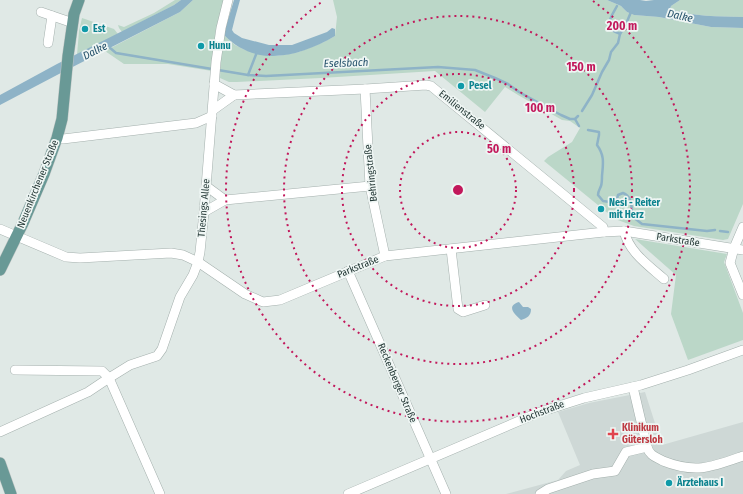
<svg xmlns="http://www.w3.org/2000/svg" width="743" height="494" viewBox="0 0 743 494" font-family="'Fira Sans Condensed',sans-serif">
	<style>
		.built { fill: #ced8d6 }
		.green { fill: #bbd7c8 }
		.water { fill: #8eb3c7 }
		.lines { fill: none; stroke-linecap: round; stroke-linejoin: round }
		.stream { stroke: #8eb3c7; stroke-width: 2.5 }
		.minor-casing { stroke: #a4b0ad; stroke-width: 10 }
		.major-casing { stroke: #bdc3c2; stroke-width: 12 }
		.minor { stroke: #fff; stroke-width: 9 }
		.major { stroke: #699996; stroke-width: 11 }
		.ring { fill: none; stroke: #c2185b; stroke-width: 2; stroke-dasharray: 2 4 }
		.culture-dot { fill: #0f9aa8; stroke: #eff6f4; stroke-width: 1.5 }
		.health-dot { fill: #e0444e; stroke: #eff6f4; stroke-width: 1.5 }
		.labels { text-anchor: middle; dominant-baseline: central; stroke-width: 3.5; stroke-linejoin: round; paint-order: stroke }
		.culture-label { font-size: 10px; font-weight: bold; fill: #0d838f; stroke: #eff6f4; text-anchor: start }
		.street-label { font-size: 10px; fill: #233735; stroke: #eff6f4 }
		.health-label { font-size: 10px; font-weight: bold; fill: #be3a42; stroke: #eff6f4; text-anchor: start }
		.water-label { font-size: 11px; font-style: italic; fill: #25516b; stroke: #eff6f4 }
		.centre { fill: #c2185b; stroke: #eff6f4; stroke-width: 2 }
		.ring-label { font-size: 12px; text-anchor: middle; font-weight: bold; fill: #c2185b; stroke: #eff6f4; stroke-width: 3.5; stroke-linejoin: round; paint-order: stroke }
	</style>
	<rect width="100%" height="100%" fill="#e0e9e6"/>
	<polygon class="built" points="645,392 662,445 743,422 743,494 506,494 558,480 566,471 580,465 558,412 589,403"/>
	<g class="green">
		<polygon points="175,0 181,0 174,5 122,32 119,28 118,25 124,27 154,13"/>
		<polygon points="193,0 224,0 216,29 212,71 168,64 124,64 105,51 180,12"/>
		<polygon points="333,0 607,0 621,6 627,12 634,15 659,17 711,27 743,28 743,204 728,239 723,240 634,226 615,219 544,161 548,157 572,142 580,128 570,121 562,120 518,95 505,87 485,112 435,71 321,78 237,82 229,82 220,78 221,57 224,35 235,45 245,50 278,56 299,52 324,42 335,36 337,17"/>
		<path d="M 680,0 L 743,0 L 743,17 C 719,16 693,17 670,9 L 671,6 Z"/>
		<polygon points="82,18 114,29 118,34 77,55 79,31"/>
		<polygon points="635,239 727,254 724,262 743,313 743,340 688,360 671,314 676,275"/>
	</g>
	<g class="water">
		<polygon points="181,0 193,0 180,12 57,75 0,105 0,95 57,64 174,5"/>
		<path d="M 234,0 L 240,0 L 235,18 L 232,30 L 234,33 L 242,38 L 269,45 L 292,45 L 327,32 L 332,28 L 335,29 L 335,36 C 299,57 256,68 224,35 L 226,26 Z"/>
		<path d="M 607,0 L 640,0 L 646,1 L 654,0 L 680,0 L 671,6 L 670,9 C 693,17 719,16 743,17 L 743,28 L 711,27 L 659,17 L 634,15 L 627,12 L 621,6 Z"/>
		<path d="M 519,302 L 523,307 L 528,307 L 531,309 C 531,316 527,318 521,320 C 514,314 506,306 519,302 Z"/>
	</g>
	<g class="lines">
		<g class="stream">
			<path d="M 617,6 C 614,12 606,22 611,29 C 613,31 618,33 620,34"/>
			<polyline points="109,47 116,53 248,75 266,76 438,67 475,70 495,78 508,84 519,92 561,115 570,119 575,119 578,116"/>
			<polyline points="248,75 257,52"/>
			<polyline points="582,111 592,95 602,72 609,60 611,52 618,43 620,34 626,24 631,12"/>
			<polyline points="575,119 579,126"/>
			<path d="M 588,130 L 599,132 L 599,135 L 597,145 C 605,156 603,164 602,176 C 602,179 602,183 601,186 C 600,189 598,191 598,195 L 603,201 L 610,202 L 617,199 L 618,195 L 623,193 C 633,197 631,208 633,217 L 642,224 L 707,231 L 715,230"/>
			<polyline points="720,231 728,232"/>
		</g>
		<g class="minor-casing">
			<g id="minor">
				<polyline points="41,12 73,23"/>
				<polyline points="48,43 52,16"/>
				<polyline points="214,84 234,95 365,89 426,85 431,86 603,227 604,232"/>
				<polyline points="365,89 370,186 385,256"/>
				<polyline points="213,110 234,95"/>
				<polyline points="57,138 63,139 196,123 212,116"/>
				<polyline points="206,186 225,200"/>
				<polyline points="204,212 225,200 370,186"/>
				<polyline points="743,227 734,248 730,263 743,295"/>
				<polyline points="0,229 66,257 80,258 171,253 183,255 198,262 245,294 263,302 280,300 385,256 604,232 624,231 743,250"/>
				<path d="M 624,231 C 629,252 648,265 664,279"/>
				<polyline points="451,249 458,309 463,312 485,305"/>
				<polyline points="348,271 446,494"/>
				<polyline points="15,370 102,371 109,378 160,494"/>
				<path d="M 633,387 L 647,447 C 650,456 656,457 663,461 C 696,474 712,467 743,456"/>
				<polyline points="0,432 88,392 109,378 130,365 157,356 162,349 180,297 193,275 198,262 200,252 204,212 216,62 221,28 228,0"/>
				<polyline points="348,494 540,412 584,398 641,385 688,370 743,350"/>
				<polyline points="540,494 548,489 593,474 615,471 626,452 647,447"/>
			</g>
		</g>
		<g class="major-casing">
			<g id="major">
				<polyline points="0,270 23,223 44,174 57,138 62,119 68,56 74,14 79,0"/>
				<polyline points="0,463 11,494"/>
			</g>
		</g>
		<use href="#minor" class="minor"/>
		<use href="#major" class="major"/>
	</g>
	<g class="ring">
		<circle cx="458" cy="190" r="58"/>
		<circle cx="458" cy="190" r="116"/>
		<circle cx="458" cy="190" r="174"/>
		<path d="M593 1A232 232 0 1 1 323 1"/>
	</g>
	<g class="culture-dot">
		<circle cx="85" cy="29" r="4"/>
		<circle cx="201" cy="46" r="4"/>
		<circle cx="461" cy="86" r="4"/>
		<circle cx="601" cy="209" r="4"/>
		<circle cx="669" cy="483" r="4"/>
	</g>
	<path class="health-dot" d="M611 428h4v4h4v4h-4v4h-4v-4h-4v-4h4z"/>
	<g class="labels">
		<g class="culture-label">
			<text x="93" y="29">Est</text>
			<text x="209" y="46">Hunu</text>
			<text x="469" y="86">Pesel</text>
			<text x="609" y="203">Nesi - Reiter<tspan x="609" dy="12">mit Herz</tspan></text>
			<text x="677" y="483">Ärztehaus I</text>
		</g>
		<g class="street-label">
			<text transform="translate(462 110) rotate(39)">Emilienstraße</text>
			<text transform="translate(371 173) rotate(-96)">Behringstraße</text>
			<text transform="translate(38 184) rotate(-68)">Neuenkirchener Straße</text>
			<text transform="translate(204 208) rotate(-85)">Thesings Allee</text>
			<text transform="translate(678 240) rotate(9)">Parkstraße</text>
			<text transform="translate(358 267) rotate(-22)">Parkstraße</text>
			<text transform="translate(397 383) rotate(67)">Reckenberger Straße</text>
			<text transform="translate(542 412) rotate(-21)">Hochstraße</text>
		</g>
		<g class="health-label">
			<text x="622" y="428">Klinikum<tspan x="622" dy="12">Gütersloh</tspan></text>
		</g>
		<g class="water-label">
			<text transform="translate(680 16) rotate(12)">Dalke</text>
			<text transform="translate(95 51) rotate(-27)">Dalke</text>
			<text transform="translate(346 63) rotate(-2)">Eselsbach</text>
		</g>
	</g>
	<circle cx="458" cy="190" r="6" class="centre"/>
	<g class="ring-label">
		<text x="622" y="30">200 m</text>
		<text x="581" y="71">150 m</text>
		<text x="540" y="112">100 m</text>
		<text x="499" y="153">50 m</text>
	</g>
</svg>
